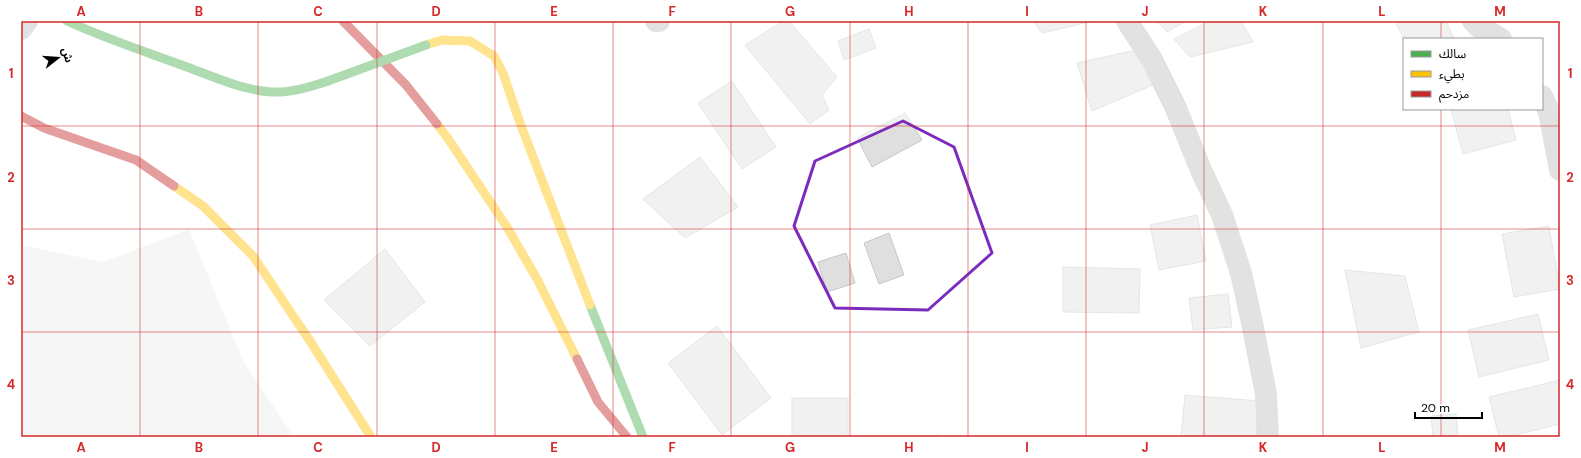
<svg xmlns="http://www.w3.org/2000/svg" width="1581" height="458" viewBox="0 0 1581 458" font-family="'DM Sans','Noto Sans Arabic',sans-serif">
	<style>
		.green { fill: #ececec }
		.building { fill: #dfdfdf; stroke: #c7c7c7 }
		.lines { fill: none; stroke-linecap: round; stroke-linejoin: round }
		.street { stroke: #bebebe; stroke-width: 22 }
		.fast { stroke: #4caf50; stroke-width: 9 }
		.slow { stroke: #ffc107; stroke-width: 9 }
		.jam { stroke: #c62828; stroke-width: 9 }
		.fast-bridge { stroke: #4caf50; stroke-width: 9 }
		.marked { fill: none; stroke: #7b2cbf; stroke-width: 3; stroke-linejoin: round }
		.grid { fill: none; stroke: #d62828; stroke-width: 1; stroke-opacity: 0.55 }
		.neatline { fill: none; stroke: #d62828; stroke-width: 1.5 }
		.grid-label { font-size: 13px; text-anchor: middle; font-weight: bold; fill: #d62828 }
	</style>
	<rect width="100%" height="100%" fill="#fff"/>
	<polygon class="green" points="189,229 243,361 294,437 21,437 21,245 103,262"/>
	<g class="building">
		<polygon points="783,21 789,21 837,77 822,95 829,110 810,124 745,45"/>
		<polygon points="1033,21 1093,21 1042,33"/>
		<polygon points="1156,21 1186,21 1167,32"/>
		<polygon points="1210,21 1241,21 1253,42 1190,57 1174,39"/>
		<polygon points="1395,21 1446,21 1454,39 1404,39"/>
		<polygon points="869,29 876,48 844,60 838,41"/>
		<polygon points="1136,50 1155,84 1092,111 1077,63"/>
		<polygon points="732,81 776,147 742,169 698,103"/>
		<polygon points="1451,109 1508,109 1516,140 1463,154"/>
		<polygon points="905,113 922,140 872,167 857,138"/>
		<polygon points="700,157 738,207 685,238 643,199"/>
		<polygon points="1197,215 1206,261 1159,270 1150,225"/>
		<polygon points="1549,226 1560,289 1514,297 1502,234"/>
		<polygon points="889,233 904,275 879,284 864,243"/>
		<polygon points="385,249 425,302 370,346 324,300"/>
		<polygon points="846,253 855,283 827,292 818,262"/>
		<polygon points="1063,267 1140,269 1139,313 1063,312"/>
		<polygon points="1345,270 1405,276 1419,332 1361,348"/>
		<polygon points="1228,294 1232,327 1193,330 1189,298"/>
		<polygon points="1538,314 1549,360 1479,377 1468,330"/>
		<polygon points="717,326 771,398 722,435 668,363"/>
		<polygon points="1560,380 1560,424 1507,437 1499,437 1489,397"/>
		<polygon points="1185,395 1259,401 1256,437 1181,437"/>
		<rect x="792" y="398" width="56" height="39"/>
		<polygon points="1456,414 1458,437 1433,437 1431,416"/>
		<polygon points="941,435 941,437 903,437"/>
	</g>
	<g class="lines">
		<g class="street">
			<polyline points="656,21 659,21"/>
			<polyline points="1127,21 1151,58 1175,106 1201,170 1222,215 1241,273 1252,323 1266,394 1268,437"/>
			<polyline points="1473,21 1482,30 1493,34 1501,39"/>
			<polyline points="21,29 27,21"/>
			<polyline points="1542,96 1549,112 1560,170"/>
		</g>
		<g class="fast">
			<path d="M 67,21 C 106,39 147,52 187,67 C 214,77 242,90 271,92 C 291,93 310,87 328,81"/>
			<polyline points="590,305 643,437"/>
		</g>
		<g class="slow">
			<polyline points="426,45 442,40 470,41 494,56 503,73 520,123 590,305"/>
			<polyline points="437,124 449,140 507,227 537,279 577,359"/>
			<polyline points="174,186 203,206 253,256 310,341 371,437"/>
		</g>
		<g class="jam">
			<polyline points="343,21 406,85 437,124"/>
			<polyline points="21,116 44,128 136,160 174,186"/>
			<polyline points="577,359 598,402 627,437"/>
		</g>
		<polyline class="fast-bridge" points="328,81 426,45"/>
	</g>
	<path d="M0 0H1581V458H0ZM 903,121 L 954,147 L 992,253 L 928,310 L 835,308 L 794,226 L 815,161 Z" fill="#fff" fill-opacity=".55" fill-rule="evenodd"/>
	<path class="marked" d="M 903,121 L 954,147 L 992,253 L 928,310 L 835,308 L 794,226 L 815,161 Z"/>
	<path class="grid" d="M 140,21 L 140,437M 258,21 L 258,437M 377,21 L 377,437M 495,21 L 495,437M 613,21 L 613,437M 731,21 L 731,437M 850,21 L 850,437M 968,21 L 968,437M 1086,21 L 1086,437M 1204,21 L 1204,437M 1323,21 L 1323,437M 1441,21 L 1441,39M 1441,109 L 1441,437M 21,126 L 1560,126M 21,229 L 1560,229M 21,332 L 1560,332"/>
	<rect width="1581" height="458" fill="none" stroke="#ffffff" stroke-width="44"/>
	<rect x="1403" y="38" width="140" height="72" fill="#ffffff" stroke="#999999"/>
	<rect x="1411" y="51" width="20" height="6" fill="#4caf50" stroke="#999999"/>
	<text x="1439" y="58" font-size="12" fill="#000000">سالك</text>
	<rect x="1411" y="71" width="20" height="6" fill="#ffc107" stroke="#999999"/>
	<text x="1439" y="78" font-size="12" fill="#000000">بطيء</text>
	<rect x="1411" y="91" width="20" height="6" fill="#c62828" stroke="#999999"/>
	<text x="1439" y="98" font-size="12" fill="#000000">مزدحم</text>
	<g transform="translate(58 58) rotate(73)" stroke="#ffffff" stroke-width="3" paint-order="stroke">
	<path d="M0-3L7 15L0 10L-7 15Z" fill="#000000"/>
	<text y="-6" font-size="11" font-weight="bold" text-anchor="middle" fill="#000000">ش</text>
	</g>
	<path d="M1415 412v6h67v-6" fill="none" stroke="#000000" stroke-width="2"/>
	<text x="1421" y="412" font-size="12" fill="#000000" stroke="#ffffff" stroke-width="3" paint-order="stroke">20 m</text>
	<rect x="22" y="22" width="1537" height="414" class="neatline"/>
	<g class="grid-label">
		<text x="81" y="16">A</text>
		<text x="199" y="16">B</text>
		<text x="318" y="16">C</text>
		<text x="436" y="16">D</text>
		<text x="554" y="16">E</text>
		<text x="672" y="16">F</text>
		<text x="790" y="16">G</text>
		<text x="909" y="16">H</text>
		<text x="1027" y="16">I</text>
		<text x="1145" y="16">J</text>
		<text x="1263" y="16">K</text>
		<text x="1382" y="16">L</text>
		<text x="1500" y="16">M</text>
		<text x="11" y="78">1</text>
		<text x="1570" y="78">1</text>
		<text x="11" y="182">2</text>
		<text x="1570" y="182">2</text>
		<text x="11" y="285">3</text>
		<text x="1570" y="285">3</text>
		<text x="11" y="389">4</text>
		<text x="1570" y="389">4</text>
		<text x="81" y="452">A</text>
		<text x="199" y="452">B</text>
		<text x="318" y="452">C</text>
		<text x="436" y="452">D</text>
		<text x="554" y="452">E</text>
		<text x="672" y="452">F</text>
		<text x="790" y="452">G</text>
		<text x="909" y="452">H</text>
		<text x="1027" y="452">I</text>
		<text x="1145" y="452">J</text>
		<text x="1263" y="452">K</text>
		<text x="1382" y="452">L</text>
		<text x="1500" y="452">M</text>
	</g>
</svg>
